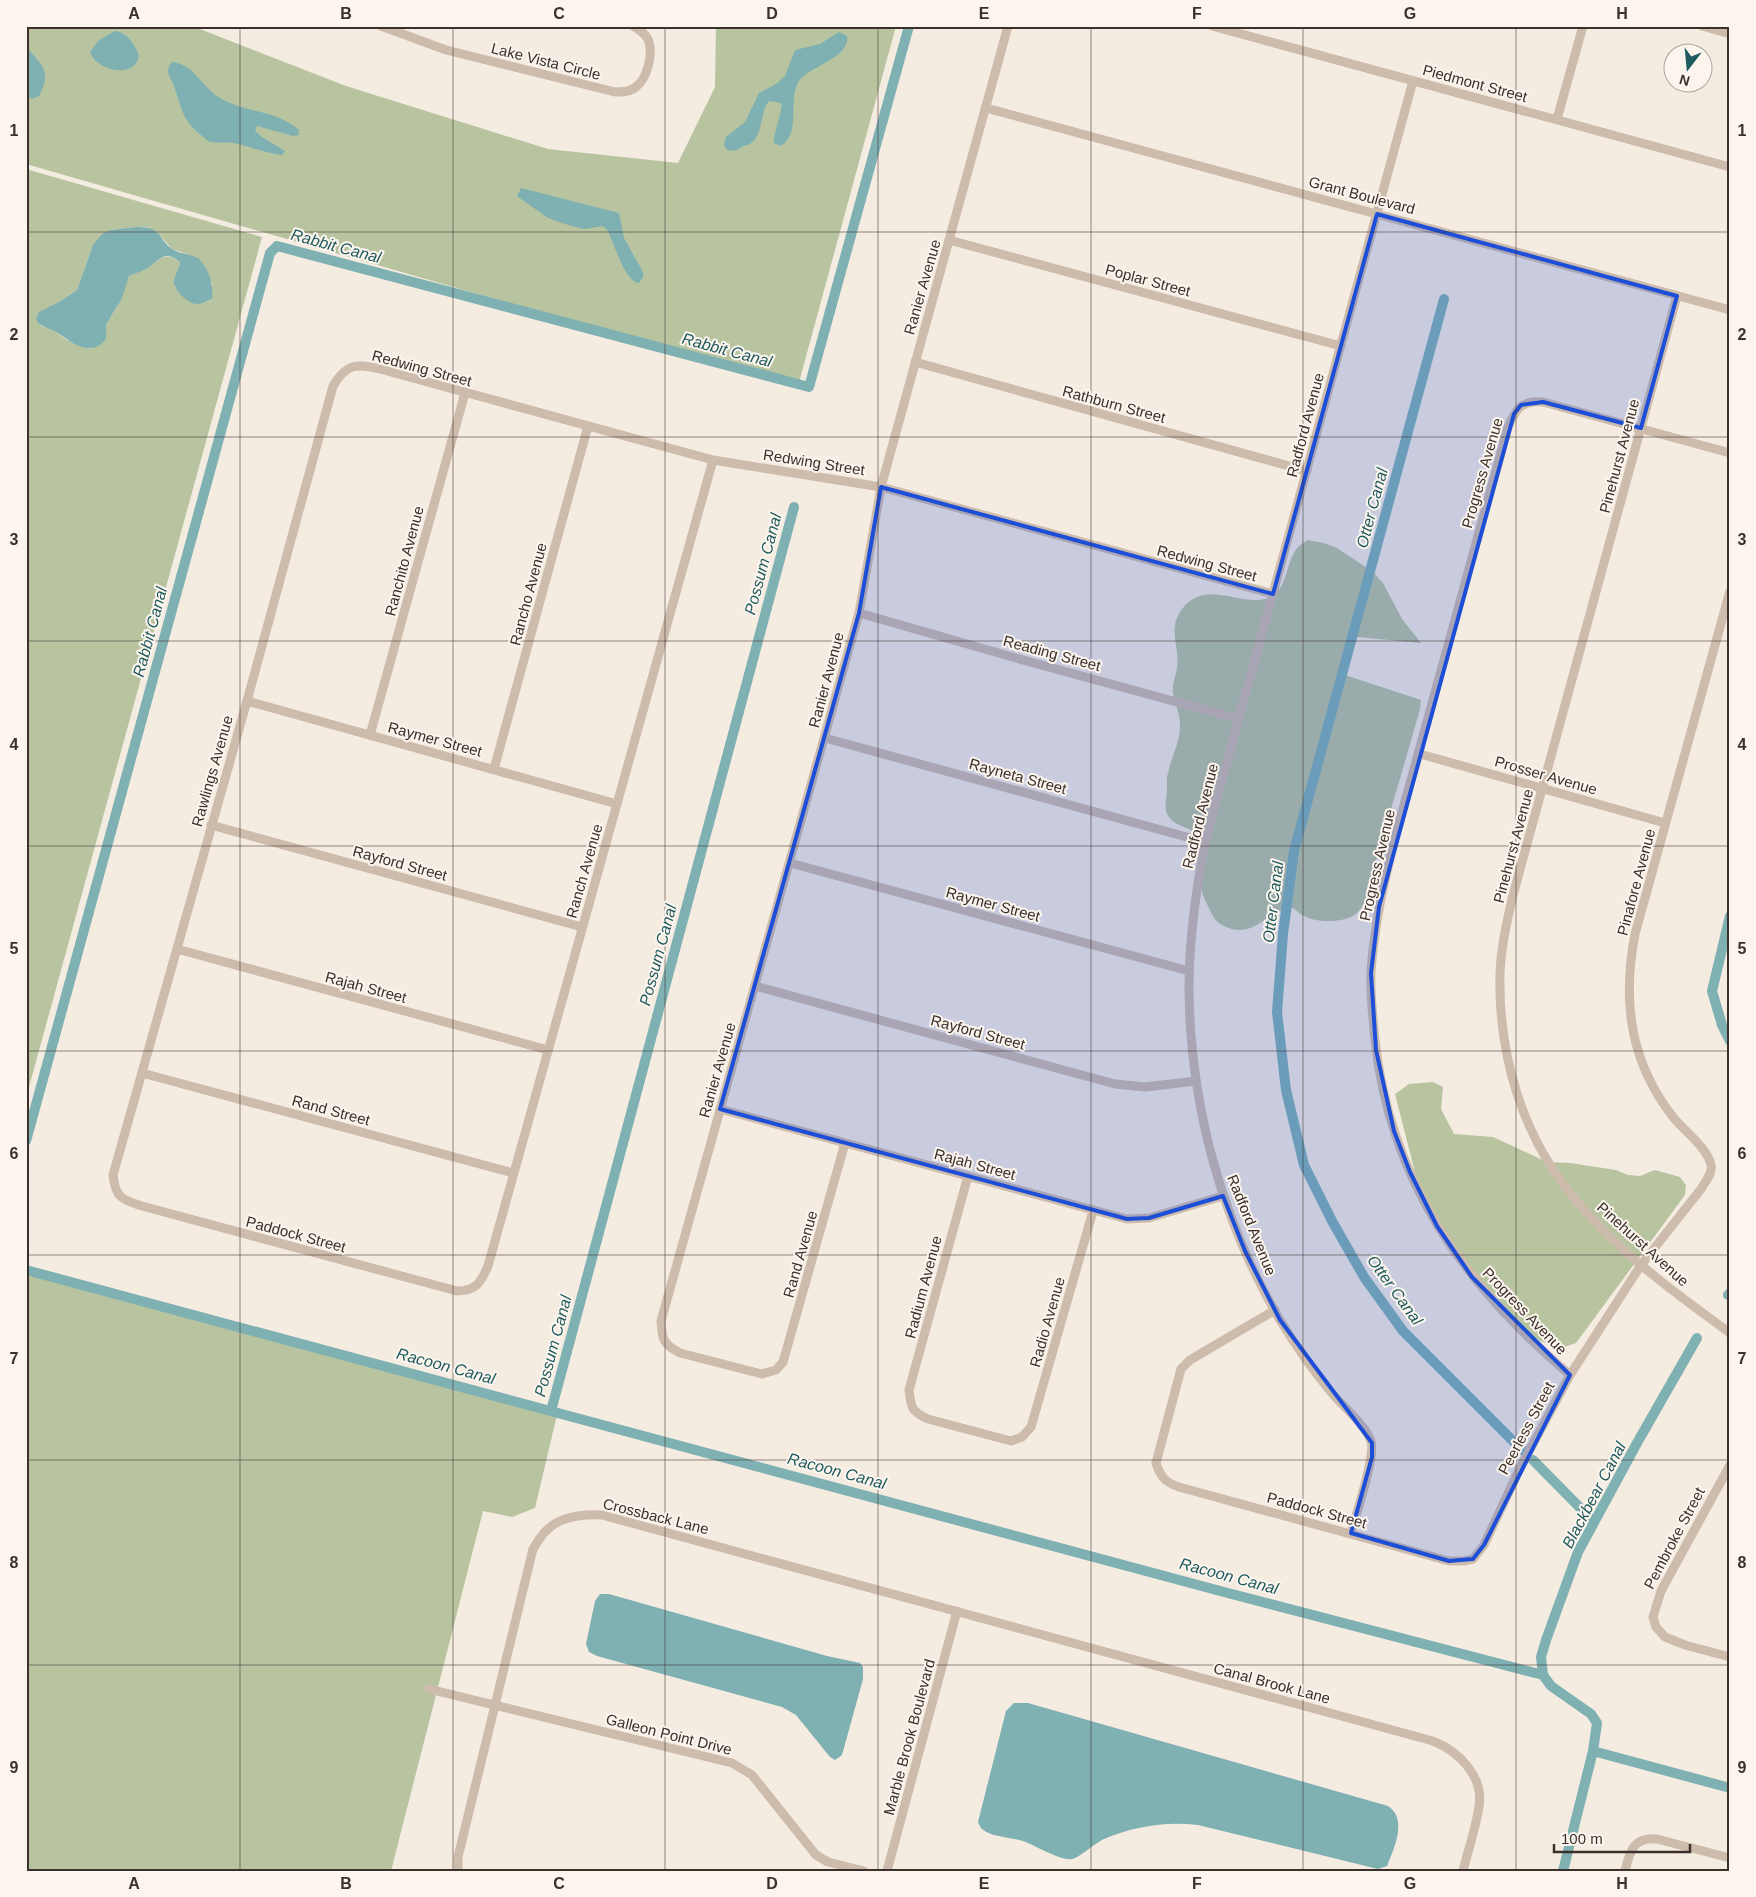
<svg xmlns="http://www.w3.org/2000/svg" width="1756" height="1897" viewBox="0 0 1756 1897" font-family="Helvetica,sans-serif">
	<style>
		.green { fill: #b8c4a0; fill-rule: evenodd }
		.water { fill: #7fb0b2 }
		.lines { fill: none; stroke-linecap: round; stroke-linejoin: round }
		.canal { stroke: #7fb0b2; stroke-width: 10 }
		.minor { stroke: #cdbbac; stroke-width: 9 }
		.marked { fill: #1d4ed8; fill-opacity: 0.2; stroke: #1d4ed8; stroke-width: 4; stroke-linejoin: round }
		.grid { fill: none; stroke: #3b302b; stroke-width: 1; stroke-opacity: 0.55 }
		.labels { text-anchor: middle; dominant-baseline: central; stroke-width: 4; stroke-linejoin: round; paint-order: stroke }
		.street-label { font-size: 15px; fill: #3b302b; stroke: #fbf5ee }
		.water-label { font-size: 16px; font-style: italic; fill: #1f5a5e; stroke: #fbf5ee }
		.neatline { fill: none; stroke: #3b302b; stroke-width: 2 }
		.grid-label { font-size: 16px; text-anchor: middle; font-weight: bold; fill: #3b302b }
	</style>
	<rect width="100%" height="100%" fill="#f4ebe1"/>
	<g class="green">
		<polygon points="26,26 192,26 346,86 548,149 678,163 715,87 716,26 896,26 798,386 26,164"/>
		<path d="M 26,169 L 262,237 L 26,1098 ZM 136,227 L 147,227 L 157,232 L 172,249 L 187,254 L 212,283 L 212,299 C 190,307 192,302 175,288 L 180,262 C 164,250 160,260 148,268 C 142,272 134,273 129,276 L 118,305 L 106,325 L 106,339 L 91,349 L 67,340 L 50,328 L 41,326 L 59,302 L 77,290 L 93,245 L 111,230 Z"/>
		<path d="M 1307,540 L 1324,543 L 1337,548 L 1373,572 L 1383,583 L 1402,619 L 1421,643 L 1357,637 L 1345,675 L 1421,700 L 1420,709 C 1407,756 1393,802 1379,849 C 1374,867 1371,900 1357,913 C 1346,923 1319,923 1306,917 C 1301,915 1297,911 1293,908 C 1266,910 1253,941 1224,926 C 1215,922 1212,915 1208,906 C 1206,902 1203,897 1202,892 C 1197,876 1209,861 1205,844 C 1201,826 1171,830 1166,811 C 1165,805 1166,798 1167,792 C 1167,786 1166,779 1168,773 C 1171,758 1180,742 1180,726 C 1180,714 1175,704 1173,693 C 1172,684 1176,676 1177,667 C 1180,648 1168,630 1180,612 C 1203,577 1237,606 1265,599 C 1289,593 1284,563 1298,547 C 1301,545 1305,542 1307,540 Z"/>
		<polygon points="1433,1082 1443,1087 1441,1109 1454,1134 1493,1137 1547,1162 1570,1163 1616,1170 1628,1175 1640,1176 1655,1170 1680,1177 1686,1185 1685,1195 1576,1343 1561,1348 1540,1341 1500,1315 1485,1297 1418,1184 1395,1094 1409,1084"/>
		<polygon points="26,1268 557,1415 535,1508 512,1517 483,1511 391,1871 26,1871"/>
	</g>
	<g class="water">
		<path d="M 115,31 C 127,32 134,44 139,55 C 137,79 97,72 90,52 L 99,40 Z"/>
		<path d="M 839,32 L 847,36 C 850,58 810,66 799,81 C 787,99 802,133 781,146 L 774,143 L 774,138 L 782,106 L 781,103 L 769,101 C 759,113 764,134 751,143 C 749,145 746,145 744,146 C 736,151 734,152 726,149 L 724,144 L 726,137 L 745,122 L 759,93 L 776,84 L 785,76 L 795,50 L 820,44 Z"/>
		<path d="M 26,46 C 41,65 53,70 39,96 L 32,99 L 26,96 Z"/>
		<path d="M 172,62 C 194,64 202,87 220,98 C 245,113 273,109 298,129 L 299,135 L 293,136 L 257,126 L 255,131 L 262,137 L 285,151 L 282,155 C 266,153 252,147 237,144 C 228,141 219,144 210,142 C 207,141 204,137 201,135 C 183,121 182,110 175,89 C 172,78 163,73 172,62 Z"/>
		<path d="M 521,188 L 619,213 L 624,238 L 643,272 L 643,277 L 639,283 C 625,282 614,244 608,231 L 603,226 L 584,229 L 565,224 L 548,218 L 517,196 Z"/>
		<path d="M 136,227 C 164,226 157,240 174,250 C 181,254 192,254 199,259 C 209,269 214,286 212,299 C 208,300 202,304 198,304 C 189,305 173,290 174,281 C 175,274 179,269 180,262 C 164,249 160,260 148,268 C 142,272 135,273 129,276 L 122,298 L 106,325 L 106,339 C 90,359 72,342 56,332 C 50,328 43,327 38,323 L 36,318 L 39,312 L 59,302 L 77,290 L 93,245 L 102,234 L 111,230 Z"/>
		<polygon points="600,1594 609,1594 827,1656 860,1663 863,1667 863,1679 842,1755 835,1760 830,1757 796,1715 782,1707 597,1656 589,1652 586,1644 595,1601"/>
		<path d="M 1014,1703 L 1028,1703 L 1388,1806 C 1408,1819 1394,1848 1387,1866 L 1378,1869 L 1198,1825 C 1167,1821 1134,1826 1104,1839 C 1095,1843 1079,1858 1072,1859 C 1062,1861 1037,1847 1026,1842 C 1012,1837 993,1838 982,1829 C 981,1828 978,1823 978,1822 L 1006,1711 Z"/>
	</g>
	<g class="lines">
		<g class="canal">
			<polyline points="1444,299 1294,851 1283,934 1277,1012 1286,1090 1304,1165 1332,1221 1364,1277 1403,1331 1522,1450"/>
			<polyline points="1730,916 1712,991 1722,1025 1730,1041"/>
			<polyline points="26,1141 270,253 277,246 809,387 909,26"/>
			<polyline points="26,1270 1224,1592 1543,1675 1551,1686 1591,1714 1597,1723 1593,1751"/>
			<polyline points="1728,1295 1730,1293"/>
			<polyline points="551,1411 794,507"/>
			<polyline points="1533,1460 1594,1522"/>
			<polyline points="1543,1675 1541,1657 1546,1640 1578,1552 1637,1443 1697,1338"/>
			<polyline points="1563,1871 1593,1751 1730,1788"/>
		</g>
		<g class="minor">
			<path d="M 381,26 L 446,50 L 615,92 C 623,92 631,92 637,86 C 647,78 653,55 649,42 C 647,34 639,30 633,26"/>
			<polyline points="1212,26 1730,167"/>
			<polyline points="1702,26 1730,34"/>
			<polyline points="986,108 1730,310"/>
			<polyline points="1557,119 1583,26"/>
			<polyline points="949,240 1341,346"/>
			<path d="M 1677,296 L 1513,895 C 1507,921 1501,947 1500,973 C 1498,1054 1522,1137 1575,1199 C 1618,1252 1675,1293 1730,1333"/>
			<polyline points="915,362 1307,471"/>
			<path d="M 713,460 L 488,1266 C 481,1283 475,1291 457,1291 L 142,1206 C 122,1200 115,1197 113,1175 L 247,701 L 333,386 C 346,364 356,363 380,369 L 713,460 L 881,487 L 1273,594"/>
			<polyline points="859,613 1016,658 1239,719"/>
			<polyline points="247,701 617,804"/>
			<polyline points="370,735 465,393"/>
			<polyline points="825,738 1205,842"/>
			<polyline points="1420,754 1665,823"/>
			<polyline points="494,769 588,426"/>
			<polyline points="211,825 582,927"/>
			<polyline points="790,863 1189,971"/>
			<polyline points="177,949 548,1050"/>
			<polyline points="755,986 1115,1084 1145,1087 1196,1081"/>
			<polyline points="142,1073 513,1173"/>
			<polyline points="720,1109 1127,1219 1149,1218 1223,1196"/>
			<path d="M 845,1143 L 783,1362 L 776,1370 L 762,1374 L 680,1353 C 663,1344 662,1340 661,1321 L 859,613 L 881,487 L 1008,26"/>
			<path d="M 968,1176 L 909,1390 C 911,1408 912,1412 928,1419 L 1011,1441 L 1022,1437 L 1031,1427 L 1093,1211"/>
			<path d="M 1275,1310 L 1190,1360 L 1181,1369 L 1156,1463 C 1161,1478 1165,1482 1179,1487 L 1449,1561 L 1464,1561 L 1473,1559 L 1484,1545 L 1520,1468 L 1570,1375 L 1641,1265 L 1701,1189 C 1705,1182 1713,1173 1711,1165 C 1707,1147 1684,1131 1673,1117 C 1630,1062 1622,1001 1635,934 L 1730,591"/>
			<path d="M 1570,1375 C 1464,1285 1390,1181 1375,1040 C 1373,1018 1370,995 1371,972 C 1374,926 1384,882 1395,838 L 1508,427 C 1516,409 1521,400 1543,402 L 1730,453"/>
			<polyline points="1730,1465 1661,1591 1653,1617 1656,1627 1665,1637 1685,1645 1730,1657"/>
			<path d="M 1351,1533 C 1356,1514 1376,1456 1371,1441 C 1365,1424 1342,1406 1330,1391 C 1312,1369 1295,1345 1280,1320 C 1221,1220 1190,1104 1189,988 C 1189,939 1196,890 1205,842 L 1413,81"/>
			<polyline points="429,1689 732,1763 752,1775 816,1855 828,1862 864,1871"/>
			<path d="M 458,1871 L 458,1857 L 533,1549 C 537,1543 541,1535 547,1530 C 561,1516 584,1514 602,1515 L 1433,1741 C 1458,1751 1484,1776 1479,1806 C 1476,1828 1468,1850 1463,1871"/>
			<polyline points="887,1871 957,1611"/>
			<path d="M 1625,1871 C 1630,1851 1633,1837 1657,1839 L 1730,1858"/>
		</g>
	</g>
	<path class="marked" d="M 1377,214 L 1677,296 L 1641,428 L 1543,402 L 1521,405 L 1514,414 L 1379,907 L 1371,973 L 1376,1050 L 1394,1131 L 1410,1172 L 1437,1226 L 1472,1277 L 1570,1375 L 1484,1545 L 1473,1559 L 1449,1561 L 1351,1533 L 1372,1457 L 1372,1443 L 1280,1320 L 1245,1251 L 1223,1196 L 1149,1218 L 1127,1219 L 720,1109 L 859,613 L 881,487 L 1273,594 Z"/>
	<path class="grid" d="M 240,26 L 240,1871M 453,26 L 453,1871M 665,26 L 665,1871M 878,26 L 878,1871M 1091,26 L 1091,1871M 1303,26 L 1303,1871M 1516,26 L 1516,1871M 26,232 L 1730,232M 26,437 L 1730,437M 26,641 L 1730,641M 26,846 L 1730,846M 26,1051 L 1730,1051M 26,1255 L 1730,1255M 26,1460 L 1730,1460M 26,1665 L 1730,1665"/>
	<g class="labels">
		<g class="street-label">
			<text transform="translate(546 61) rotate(14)">Lake Vista Circle</text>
			<text transform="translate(1475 83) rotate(15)">Piedmont Street</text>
			<text transform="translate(1362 195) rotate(15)">Grant Boulevard</text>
			<text transform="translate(1148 280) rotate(15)">Poplar Street</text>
			<text transform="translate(922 287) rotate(-74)">Ranier Avenue</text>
			<text transform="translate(422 368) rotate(15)">Redwing Street</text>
			<text transform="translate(1114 404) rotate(15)">Rathburn Street</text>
			<text transform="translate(1305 425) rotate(-75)">Radford Avenue</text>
			<text transform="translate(1619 456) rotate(-75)">Pinehurst Avenue</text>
			<text transform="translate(814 462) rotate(9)">Redwing Street</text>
			<text transform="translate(1482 473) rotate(-74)">Progress Avenue</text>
			<text transform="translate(404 561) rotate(-75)">Ranchito Avenue</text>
			<text transform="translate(1207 563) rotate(15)">Redwing Street</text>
			<text transform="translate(528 594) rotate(-75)">Rancho Avenue</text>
			<text transform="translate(1052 653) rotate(15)">Reading Street</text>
			<text transform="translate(826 680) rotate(-75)">Ranier Avenue</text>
			<text transform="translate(435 739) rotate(15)">Raymer Street</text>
			<text transform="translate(212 771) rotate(-74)">Rawlings Avenue</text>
			<text transform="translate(1546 775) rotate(16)">Prosser Avenue</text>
			<text transform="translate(1018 776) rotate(15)">Rayneta Street</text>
			<text transform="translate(1200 816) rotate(-76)">Radford Avenue</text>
			<text transform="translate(1513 846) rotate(-75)">Pinehurst Avenue</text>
			<text transform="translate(400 863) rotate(15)">Rayford Street</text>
			<text transform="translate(1377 865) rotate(-77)">Progress Avenue</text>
			<text transform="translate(584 871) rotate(-74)">Ranch Avenue</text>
			<text transform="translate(1636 882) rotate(-75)">Pinafore Avenue</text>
			<text transform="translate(993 904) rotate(15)">Raymer Street</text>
			<text transform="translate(366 987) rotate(15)">Rajah Street</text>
			<text transform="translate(978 1032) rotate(15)">Rayford Street</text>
			<text transform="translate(717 1070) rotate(-74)">Ranier Avenue</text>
			<text transform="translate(331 1110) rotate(15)">Rand Street</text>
			<text transform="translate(975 1164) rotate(15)">Rajah Street</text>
			<text transform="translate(1252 1225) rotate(68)">Radford Avenue</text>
			<text transform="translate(296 1234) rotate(15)">Paddock Street</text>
			<text transform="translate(1643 1244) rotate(42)">Pinehurst Avenue</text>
			<text transform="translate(800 1254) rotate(-74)">Rand Avenue</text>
			<text transform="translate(923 1287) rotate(-75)">Radium Avenue</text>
			<text transform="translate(1525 1311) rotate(46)">Progress Avenue</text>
			<text transform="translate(1047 1322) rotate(-74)">Radio Avenue</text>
			<text transform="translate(1526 1428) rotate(-62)">Peerless Street</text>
			<text transform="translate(1317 1510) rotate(15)">Paddock Street</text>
			<text transform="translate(656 1516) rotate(14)">Crossback Lane</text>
			<text transform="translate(1674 1538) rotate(-62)">Pembroke Street</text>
			<text transform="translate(1272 1683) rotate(15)">Canal Brook Lane</text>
			<text transform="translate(669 1734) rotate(14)">Galleon Point Drive</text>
			<text transform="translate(909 1737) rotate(-75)">Marble Brook Boulevard</text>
		</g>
		<g class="water-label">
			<text transform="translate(336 246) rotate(15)">Rabbit Canal</text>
			<text transform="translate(727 350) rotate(15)">Rabbit Canal</text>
			<text transform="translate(1372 508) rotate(-75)">Otter Canal</text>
			<text transform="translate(763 564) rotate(-75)">Possum Canal</text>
			<text transform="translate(150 632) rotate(-75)">Rabbit Canal</text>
			<text transform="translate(1273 902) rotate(-83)">Otter Canal</text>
			<text transform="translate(658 955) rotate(-75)">Possum Canal</text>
			<text transform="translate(1395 1290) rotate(54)">Otter Canal</text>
			<text transform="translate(553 1346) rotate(-75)">Possum Canal</text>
			<text transform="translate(446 1366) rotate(15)">Racoon Canal</text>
			<text transform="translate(837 1471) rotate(15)">Racoon Canal</text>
			<text transform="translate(1594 1495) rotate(-62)">Blackbear Canal</text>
			<text transform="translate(1229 1576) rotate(15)">Racoon Canal</text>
		</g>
	</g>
	<rect width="1756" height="1897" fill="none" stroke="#fbf5ee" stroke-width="55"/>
	<g transform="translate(1688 68) rotate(196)"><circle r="24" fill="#fbf5ee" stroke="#aea6a0"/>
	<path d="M0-4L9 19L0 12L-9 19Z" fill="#1f5a5e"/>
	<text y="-8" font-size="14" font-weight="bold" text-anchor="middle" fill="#3b302b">N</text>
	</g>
	<path d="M1554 1844v8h136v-8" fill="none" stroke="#3b302b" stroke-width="2.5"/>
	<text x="1561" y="1844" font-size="15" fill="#3b302b" stroke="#fbf5ee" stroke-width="4" paint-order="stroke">100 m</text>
	<rect x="28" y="28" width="1700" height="1842" class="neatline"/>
	<g class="grid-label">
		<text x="134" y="19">A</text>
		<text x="346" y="19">B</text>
		<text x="559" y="19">C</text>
		<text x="772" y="19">D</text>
		<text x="984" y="19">E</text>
		<text x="1197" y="19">F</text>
		<text x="1410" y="19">G</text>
		<text x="1622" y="19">H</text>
		<text x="14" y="136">1</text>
		<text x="1742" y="136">1</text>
		<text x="14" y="340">2</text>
		<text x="1742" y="340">2</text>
		<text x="14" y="545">3</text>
		<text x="1742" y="545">3</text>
		<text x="14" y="750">4</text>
		<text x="1742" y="750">4</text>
		<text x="14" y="954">5</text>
		<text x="1742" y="954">5</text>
		<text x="14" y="1159">6</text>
		<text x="1742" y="1159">6</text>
		<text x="14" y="1364">7</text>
		<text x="1742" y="1364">7</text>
		<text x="14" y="1568">8</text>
		<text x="1742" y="1568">8</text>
		<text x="14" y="1773">9</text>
		<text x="1742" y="1773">9</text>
		<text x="134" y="1889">A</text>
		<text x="346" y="1889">B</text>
		<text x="559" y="1889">C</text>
		<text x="772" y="1889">D</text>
		<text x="984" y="1889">E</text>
		<text x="1197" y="1889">F</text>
		<text x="1410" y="1889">G</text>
		<text x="1622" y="1889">H</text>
	</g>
</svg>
